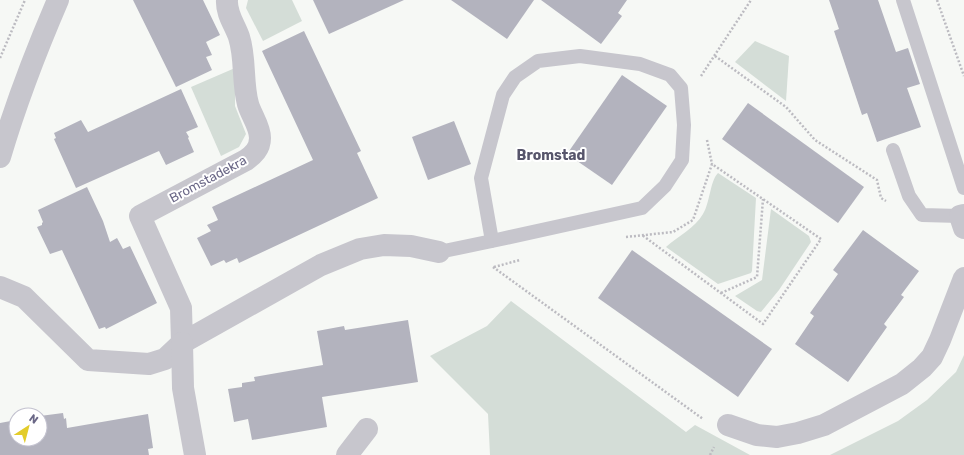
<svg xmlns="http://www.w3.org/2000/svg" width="964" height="455" viewBox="0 0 964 455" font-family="Rubik,sans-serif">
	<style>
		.green { fill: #d4ddd7 }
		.building { fill: #b3b3be }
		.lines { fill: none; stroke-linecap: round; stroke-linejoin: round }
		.path { stroke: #bcbbc1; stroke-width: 2.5; stroke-dasharray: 2 2; stroke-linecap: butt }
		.lane { stroke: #c7c6cd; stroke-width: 14 }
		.street { stroke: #c7c6cd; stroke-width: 22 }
		.labels { text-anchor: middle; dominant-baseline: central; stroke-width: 4; stroke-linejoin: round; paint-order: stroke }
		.street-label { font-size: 13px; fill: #6a6786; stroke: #fff }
		.neighbourhood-label { font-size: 14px; font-weight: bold; fill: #57556b; stroke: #fff }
	</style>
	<rect width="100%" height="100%" fill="#f6f8f5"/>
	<g class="green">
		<polygon points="248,0 292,0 302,21 263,41 246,8"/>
		<polygon points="755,41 789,56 786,101 735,62"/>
		<polygon points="235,68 235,106 246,134 239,147 221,156 191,87"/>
		<path d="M 718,173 L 756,198 L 752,271 L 751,273 L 718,284 L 666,247 C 678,236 695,228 703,214 C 710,203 710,181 718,173 Z"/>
		<polygon points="771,209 809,236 811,242 779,290 761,312 757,311 735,296 762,280"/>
		<polygon points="511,301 686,432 695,425 750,455 490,455 488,414 430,356 487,326"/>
		<polygon points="964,355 964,455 830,455 898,421 927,400 956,372"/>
	</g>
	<g class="building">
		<polygon points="133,0 203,0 220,35 206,42 212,55 206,57 212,70 176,87"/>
		<polygon points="313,0 404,0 329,34"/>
		<polygon points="451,0 534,0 507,39"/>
		<polygon points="541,0 627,0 618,13 622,16 601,44"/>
		<polygon points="829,0 878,0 896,52 908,48 920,84 907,88 921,127 877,142 867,113 862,115 834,31 839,29"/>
		<polygon points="304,31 361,151 357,153 378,198 239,263 237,258 226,263 224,260 211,266 197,238 211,231 207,225 218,220 212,207 313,160 262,51"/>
		<polygon points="622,75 667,106 612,185 567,154"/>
		<polygon points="181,89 198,127 186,132 189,137 188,138 194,152 166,165 159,151 76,188 54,139 56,138 54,133 81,120 88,132"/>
		<polygon points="748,103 864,187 838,223 722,139"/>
		<polygon points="454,121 471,164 428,180 412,137"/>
		<polygon points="87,187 103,221 110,242 117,238 123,249 130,246 157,303 106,329 105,327 99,329 62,250 50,254 37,227 42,225 42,223 43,222 38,210"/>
		<polygon points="863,230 919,271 901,295 904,297 884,324 887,327 848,382 795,344 814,316 810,313 838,274 833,270"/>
		<polygon points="632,250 772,349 738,397 598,298"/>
		<polygon points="408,320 418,382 322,397 327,427 252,440 248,419 234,422 228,389 242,387 242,383 255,381 254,377 323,365 317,331 344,326 345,330"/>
		<polygon points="63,413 64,419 66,418 67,428 148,414 153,448 148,449 149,455 0,455 0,423 16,420 16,439 40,439 40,416"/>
	</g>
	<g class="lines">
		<g class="path">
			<polyline points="937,0 964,76"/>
			<polyline points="715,56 786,107 815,140 877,180 881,198 886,201"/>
			<polyline points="0,58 25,0"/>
			<polyline points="701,76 751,0"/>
			<polyline points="707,140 712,164"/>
			<polyline points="626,237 673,232 693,220 712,164 821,239 763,324 642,235"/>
			<polyline points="493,267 703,419"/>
			<polyline points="494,267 520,260"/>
			<polyline points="721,293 757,277 763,199"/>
			<polyline points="710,455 714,447"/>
		</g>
		<g class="lane">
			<polyline points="903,0 964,188"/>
			<polyline points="893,150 909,196 922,215 960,216"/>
			<polyline points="439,252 492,241 642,208 665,186 682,160 684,125 681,88 670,75 640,64 580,56 538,61 515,77 503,95 481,178 492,241"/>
		</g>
		<g class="street">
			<path d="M 227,0 C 226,14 235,25 239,37 C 246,59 242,82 248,104 C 251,115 260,126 260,138 C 260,149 253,155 246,160 L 140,216 L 181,308 L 182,343 L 321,265 L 360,249 L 384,245 L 411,246 L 439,252"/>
			<path d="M 0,157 C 16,103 36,51 58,0"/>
			<polyline points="964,215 960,216 964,228"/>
			<polyline points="0,287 24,297 88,360 149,364 165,359 182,343"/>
			<polyline points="182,343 183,388 195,455"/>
			<polyline points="728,425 757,435 777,437 798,433 824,425 902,384 922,368 932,357 940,340 964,278"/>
			<polyline points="347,455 367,429"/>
		</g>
	</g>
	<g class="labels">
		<g class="street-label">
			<text transform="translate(208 179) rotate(-28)">Bromstadekra</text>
		</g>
		<g class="neighbourhood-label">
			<text x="551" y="155">Bromstad</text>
		</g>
	</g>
	<g transform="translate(28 427) rotate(36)"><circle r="19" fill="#ffffff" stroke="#c3c2cf"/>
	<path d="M0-3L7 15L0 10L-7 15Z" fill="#e3cc2a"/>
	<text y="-6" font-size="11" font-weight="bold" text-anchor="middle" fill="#6a6786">N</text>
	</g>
</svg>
